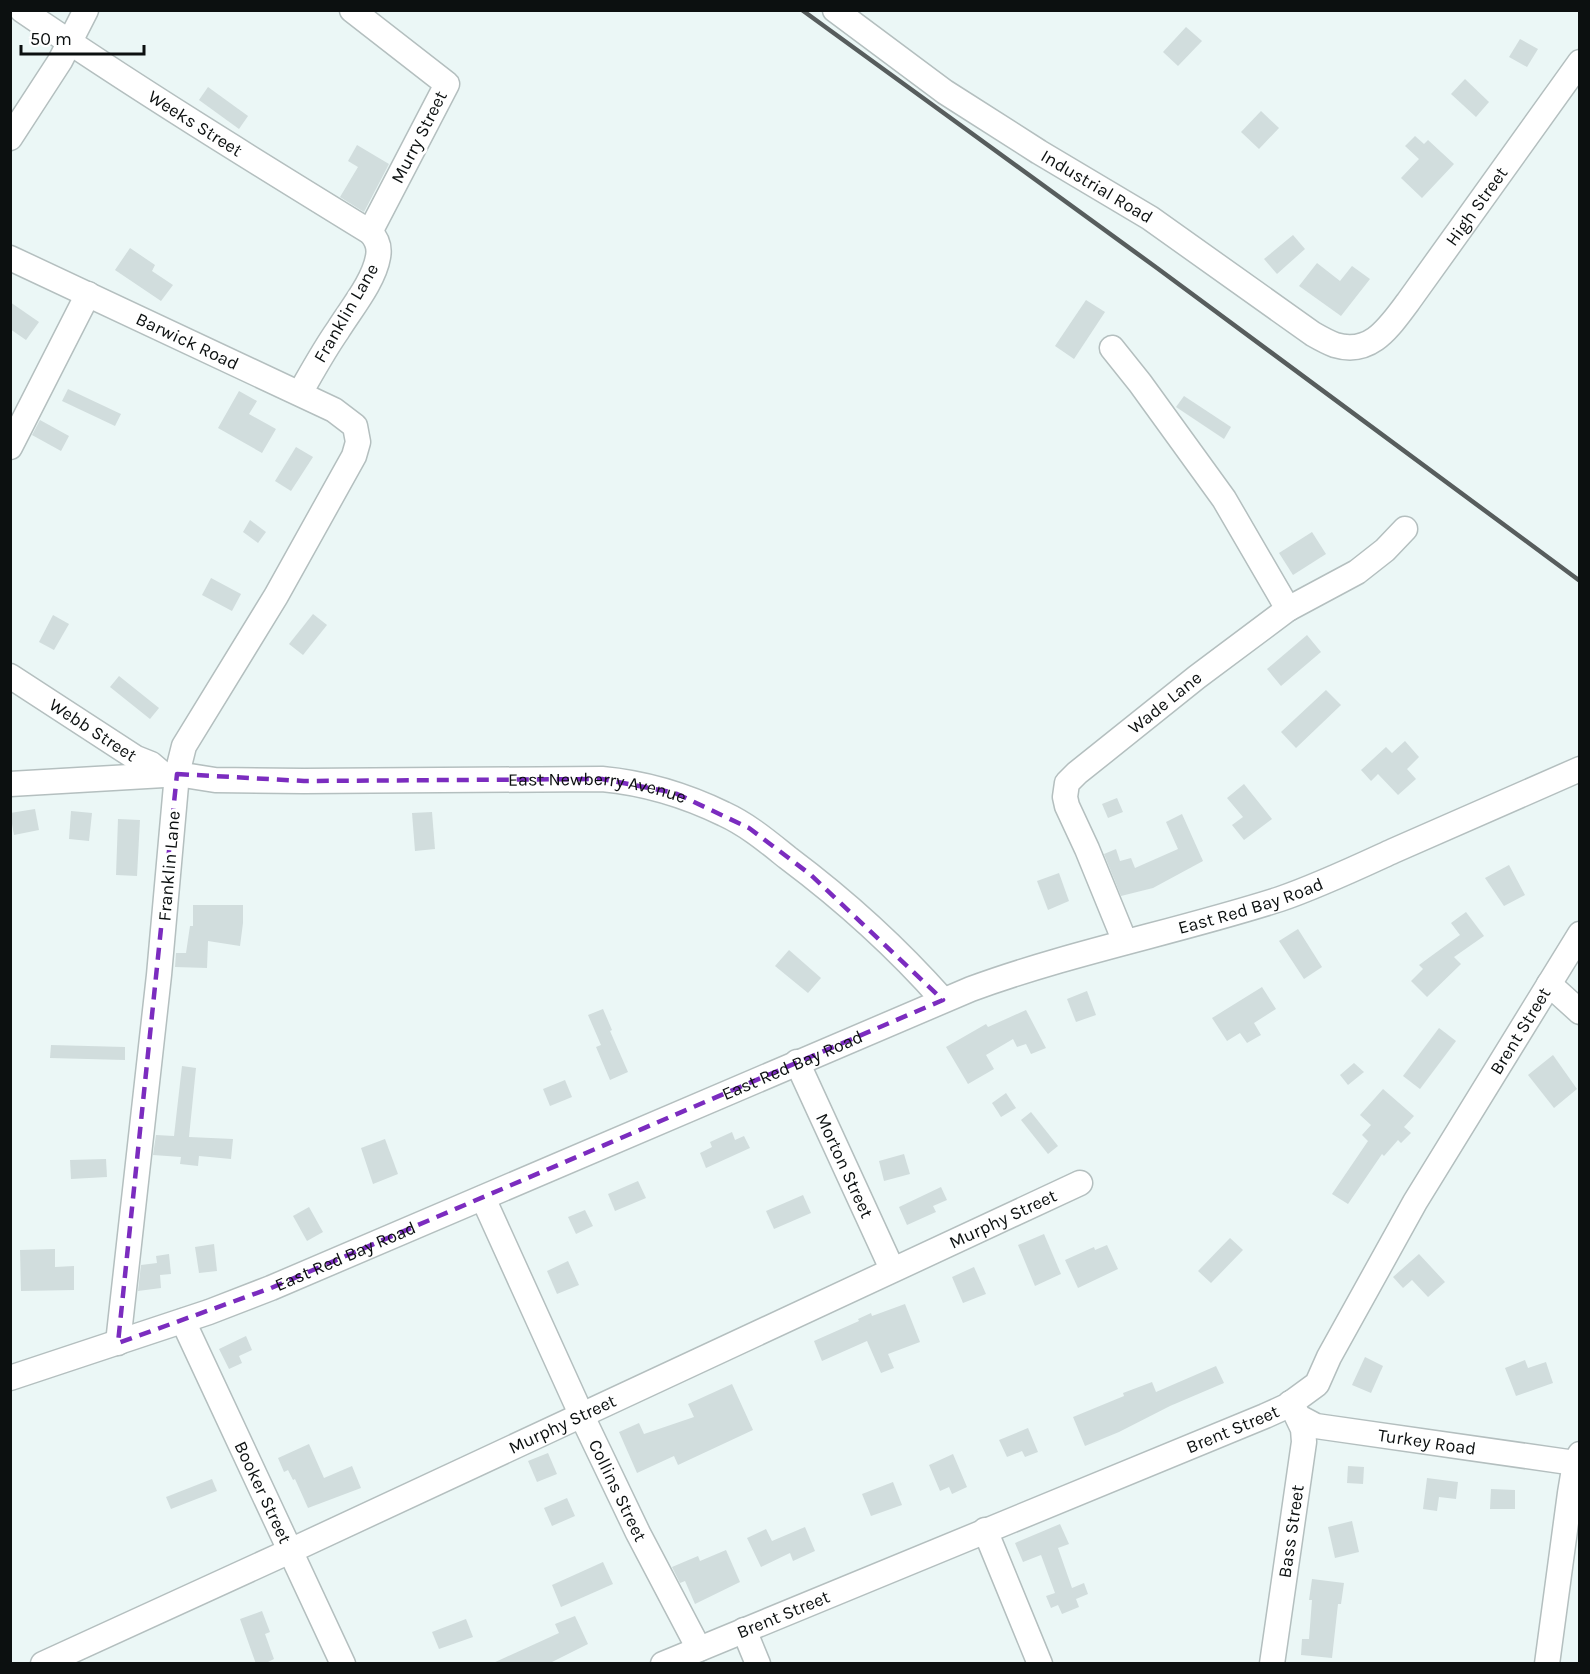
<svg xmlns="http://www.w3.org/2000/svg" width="1590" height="1674" viewBox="0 0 1590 1674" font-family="Karla,sans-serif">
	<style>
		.building { fill: #d1dddd }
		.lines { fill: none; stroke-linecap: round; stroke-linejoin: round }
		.minor-casing { stroke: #b4bfbf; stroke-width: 27 }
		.minor { stroke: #fff; stroke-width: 24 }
		.rail { stroke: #575d5d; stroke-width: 4.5 }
		.marked { fill: none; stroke: #7b2cbf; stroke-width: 4.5; stroke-dasharray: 12 8; stroke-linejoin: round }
		.labels { text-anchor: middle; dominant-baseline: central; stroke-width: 6; stroke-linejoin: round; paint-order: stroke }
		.street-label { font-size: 18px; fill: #0c1010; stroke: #fff }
	</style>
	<rect width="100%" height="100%" fill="#ebf7f6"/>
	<g class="building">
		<polygon points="1186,27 1202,41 1178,66 1163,52"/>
		<polygon points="1520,39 1538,49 1527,67 1509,57"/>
		<polygon points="1465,79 1489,102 1476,117 1451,94"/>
		<polygon points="208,87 248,116 239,129 199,100"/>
		<polygon points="1261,111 1279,128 1259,149 1241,132"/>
		<polygon points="1415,136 1424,144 1428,140 1454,164 1422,198 1401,178 1419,159 1405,146"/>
		<polygon points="357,145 389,164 364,212 340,197 358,167 348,161"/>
		<polygon points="1293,235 1305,249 1277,274 1264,259"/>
		<polygon points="130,248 155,265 152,271 173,285 161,301 115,270"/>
		<polygon points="1317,263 1340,281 1352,266 1370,279 1341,316 1299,286"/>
		<polygon points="1086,300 1105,312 1074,359 1055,346"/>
		<polygon points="10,302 39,322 26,340 10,329"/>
		<polygon points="68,389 121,414 115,426 62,401"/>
		<polygon points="239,391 257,401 249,414 276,429 262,453 218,428"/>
		<polygon points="1184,396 1231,427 1224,439 1176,407"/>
		<polygon points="40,420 69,436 61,451 32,435"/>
		<polygon points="296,447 313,457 291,491 275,481"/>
		<polygon points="250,520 266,532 258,543 243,532"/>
		<polygon points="1312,532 1326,554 1293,575 1279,553"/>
		<polygon points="211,578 241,594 232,611 202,595"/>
		<polygon points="313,614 327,625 303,655 289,644"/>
		<polygon points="53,615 69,624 54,650 39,642"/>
		<polygon points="1307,635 1321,652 1281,686 1267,669"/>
		<polygon points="119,676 159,708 150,719 110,687"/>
		<polygon points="1326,690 1341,705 1296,748 1281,732"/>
		<polygon points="1405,741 1419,757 1407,769 1416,779 1398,795 1378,774 1371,781 1361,770 1386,747 1392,753"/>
		<polygon points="1244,784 1272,819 1244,840 1232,825 1243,817 1227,798"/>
		<polygon points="1117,798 1123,812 1108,818 1102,804"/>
		<polygon points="35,809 39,830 14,835 10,813"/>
		<polygon points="71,811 92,813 89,841 69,839"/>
		<polygon points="432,812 435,849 415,851 412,813"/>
		<polygon points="1182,814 1203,861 1153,888 1121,896 1104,854 1116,849 1120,861 1131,858 1135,868 1178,849 1166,822"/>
		<polygon points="118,819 140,820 137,876 116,875"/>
		<polygon points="1509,865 1525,895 1504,906 1485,878"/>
		<polygon points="1059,873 1069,901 1048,910 1037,881"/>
		<polygon points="193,905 243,905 243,923 240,946 208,941 207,968 175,967 176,953 186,953 190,926 193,926"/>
		<polygon points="1466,912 1484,936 1454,957 1461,964 1427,997 1411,981 1423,969 1419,965 1460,935 1451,923"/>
		<polygon points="1298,929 1322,967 1304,979 1279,941"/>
		<polygon points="789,950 821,978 808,993 775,966"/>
		<polygon points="1262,987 1276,1009 1254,1023 1261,1035 1247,1043 1240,1033 1227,1041 1212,1018"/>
		<polygon points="1087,991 1096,1015 1076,1022 1067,999"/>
		<polygon points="603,1009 612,1030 610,1031 628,1072 610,1080 596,1047 601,1045 588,1015"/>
		<polygon points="1026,1010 1046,1048 1031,1054 1026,1044 1017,1047 1013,1039 986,1055 994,1069 968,1084 946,1047 986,1024 988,1027"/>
		<polygon points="1439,1028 1456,1041 1420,1089 1403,1076"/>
		<polygon points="51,1045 125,1047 125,1060 50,1058"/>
		<polygon points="1553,1055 1577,1089 1554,1108 1528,1075"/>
		<polygon points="1354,1063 1364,1072 1348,1085 1340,1075"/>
		<polygon points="182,1066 196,1068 189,1137 233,1139 231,1159 199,1156 198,1166 180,1164 181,1157 153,1155 156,1135 174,1136"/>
		<polygon points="565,1080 572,1097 550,1106 543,1089"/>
		<polygon points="1383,1089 1414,1116 1404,1127 1411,1133 1401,1143 1398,1140 1384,1156 1382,1154 1348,1204 1332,1194 1368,1141 1362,1135 1371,1125 1360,1115"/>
		<polygon points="1006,1093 1016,1108 1001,1117 992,1103"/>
		<polygon points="1031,1112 1058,1146 1048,1154 1021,1120"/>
		<polygon points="732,1132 735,1140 744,1136 750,1148 706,1168 700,1153 712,1147 710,1142"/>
		<polygon points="385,1139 398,1174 373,1184 361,1148"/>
		<polygon points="904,1154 910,1174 884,1181 879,1161"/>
		<polygon points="106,1159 107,1177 71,1179 70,1160"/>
		<polygon points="638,1181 646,1198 615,1211 608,1194"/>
		<polygon points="941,1187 947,1200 933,1206 936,1212 907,1225 899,1207"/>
		<polygon points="803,1195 811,1213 774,1229 766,1211"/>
		<polygon points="309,1207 323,1232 307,1241 293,1216"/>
		<polygon points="585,1210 593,1226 576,1234 568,1217"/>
		<polygon points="1044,1234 1061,1274 1035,1286 1018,1245"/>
		<polygon points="1230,1238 1243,1250 1211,1283 1198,1271"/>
		<polygon points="214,1244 217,1271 199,1273 195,1247"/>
		<polygon points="1107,1245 1118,1269 1078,1288 1065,1260 1094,1247 1095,1250"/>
		<polygon points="55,1249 55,1267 74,1266 74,1290 21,1291 20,1250"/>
		<polygon points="169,1254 171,1274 160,1275 161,1288 138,1291 141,1265 157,1263 156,1256"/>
		<polygon points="1419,1254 1445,1282 1428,1297 1412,1280 1403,1288 1393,1277"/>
		<polygon points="568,1261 579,1285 557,1294 547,1271"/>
		<polygon points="974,1267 986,1294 963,1303 952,1277"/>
		<polygon points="905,1304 920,1342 888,1354 894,1368 881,1373 867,1341 822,1361 814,1341 859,1321 858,1319 871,1313 872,1316"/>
		<polygon points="246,1336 252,1350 239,1356 242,1363 229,1369 219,1349"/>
		<polygon points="1365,1357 1383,1366 1371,1393 1352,1385"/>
		<polygon points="1525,1360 1528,1368 1546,1362 1553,1383 1516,1396 1505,1368"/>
		<polygon points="1216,1366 1224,1383 1170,1406 1119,1432 1085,1446 1073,1417 1124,1396 1123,1393 1152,1382 1156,1392"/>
		<polygon points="732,1384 753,1430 678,1465 674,1456 637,1473 619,1432 639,1423 644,1434 694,1417 688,1404"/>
		<polygon points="1028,1428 1038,1452 1025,1457 1022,1451 1007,1457 999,1440"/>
		<polygon points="309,1444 324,1478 352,1466 361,1488 308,1508 295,1479 293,1480 288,1470 284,1472 278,1458"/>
		<polygon points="548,1453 557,1474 537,1482 528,1461"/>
		<polygon points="953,1454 967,1487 952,1494 949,1487 940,1491 929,1465"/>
		<polygon points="1348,1466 1364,1467 1363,1484 1347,1483"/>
		<polygon points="1427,1478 1458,1482 1456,1499 1439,1497 1437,1511 1423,1509"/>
		<polygon points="212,1479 217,1491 171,1509 166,1497"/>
		<polygon points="893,1482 902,1505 871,1516 862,1494"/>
		<polygon points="1491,1489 1515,1490 1515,1509 1490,1509"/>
		<polygon points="567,1498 575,1516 552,1526 544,1508"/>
		<polygon points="1352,1521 1359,1552 1335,1558 1328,1527"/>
		<polygon points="1060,1524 1069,1544 1058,1548 1072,1588 1084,1583 1088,1594 1076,1599 1079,1607 1062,1614 1058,1605 1051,1608 1046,1596 1055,1593 1041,1555 1023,1562 1015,1543"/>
		<polygon points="805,1527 815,1551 793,1561 790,1553 761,1567 747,1538 766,1529 772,1541"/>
		<polygon points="726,1550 740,1582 695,1604 685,1581 680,1583 672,1567 698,1556 700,1561"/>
		<polygon points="603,1562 613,1584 561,1607 552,1585"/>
		<polygon points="1312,1579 1344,1583 1341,1604 1338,1604 1332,1658 1301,1655 1302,1639 1309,1639 1312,1600 1309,1600"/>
		<polygon points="262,1611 270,1632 265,1634 274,1659 264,1664 256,1664 240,1619"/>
		<polygon points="575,1616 588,1644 548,1664 491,1664 559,1633 555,1624"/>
		<polygon points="466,1619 473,1637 439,1649 432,1632"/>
	</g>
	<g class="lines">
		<g class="minor-casing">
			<g id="minor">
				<path id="s1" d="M 22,10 C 136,88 253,160 370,232 C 377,239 380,247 378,257 C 374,281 351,309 338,330 C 324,350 312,372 300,393"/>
				<polyline points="352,10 447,84 370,232"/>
				<path id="s2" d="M 835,10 L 945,92 L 1039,152 L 1150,218 L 1313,334 C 1320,338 1327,342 1335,345 C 1371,356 1389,327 1408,302 L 1580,62"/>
				<polyline points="10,138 60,61 86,10"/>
				<path id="s3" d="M 10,258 L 334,410 L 355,426 L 358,442 L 354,456 L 276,596 L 184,746 L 177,774 L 159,975 L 118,1343"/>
				<polyline points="1112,348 1140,383 1224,499 1288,609"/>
				<polyline points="10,447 88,294"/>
				<path id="s4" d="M 10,676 L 136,758 L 151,764 L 164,775 L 177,774 L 215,780 L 304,781 L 602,779 C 645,783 685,795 724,814 C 748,825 768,842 788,858 C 844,900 897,948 943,1000"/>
				<polyline points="10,784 164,775"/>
				<path id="s5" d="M 1125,942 L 1087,849 L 1067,806 L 1065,797 L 1067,783 L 1077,773 L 1197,677 L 1288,609 L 1357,572 L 1385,550 L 1405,529"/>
				<polyline points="1549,984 1580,1012"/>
				<path id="s6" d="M 797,1062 L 892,1269"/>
				<path id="s7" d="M 483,1198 L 581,1414 L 638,1533 L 699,1649"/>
				<path id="s8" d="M 183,1321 L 343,1664"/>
				<path id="s9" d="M 10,1378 L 209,1312 L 271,1288 L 971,989 C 1072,952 1177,932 1280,899 C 1318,886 1356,868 1393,851 C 1455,824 1517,796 1580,769"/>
				<path id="s10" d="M 1290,1403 L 1299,1417 L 1316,1426 L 1575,1463"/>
				<polyline points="985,1530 1040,1664"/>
				<polyline points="744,1630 758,1664"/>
				<path id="s11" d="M 43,1664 L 290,1551 L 1080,1183"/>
				<path id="s12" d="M 663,1664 L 1265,1416 L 1287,1406 L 1317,1384 L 1329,1357 L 1415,1202 L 1580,934"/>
				<path id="s13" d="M 1272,1664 L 1304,1442 L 1303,1429 L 1293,1408"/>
				<polyline points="1547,1664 1570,1493 1575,1463 1580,1454"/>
			</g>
		</g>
		<use href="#minor" class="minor"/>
		<polyline class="rail" points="802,10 1157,268 1580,581"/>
	</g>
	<path class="marked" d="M 177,774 L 304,781 L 602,779 L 675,793 L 749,828 L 811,875 L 943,1000 L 271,1288 L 118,1343 Z"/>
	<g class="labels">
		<g class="street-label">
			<text stroke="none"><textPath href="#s1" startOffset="207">Weeks Street</textPath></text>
			<text transform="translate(419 137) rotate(-63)">Murry Street</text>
			<text stroke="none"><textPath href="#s2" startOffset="316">Industrial Road</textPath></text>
			<text stroke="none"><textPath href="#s2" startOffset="812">High Street</textPath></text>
			<text transform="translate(346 313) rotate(-60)">Franklin Lane</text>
			<text stroke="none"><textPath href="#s3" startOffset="196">Barwick Road</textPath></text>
			<text stroke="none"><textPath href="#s5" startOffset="298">Wade Lane</textPath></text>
			<text stroke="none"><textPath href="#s4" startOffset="99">Webb Street</textPath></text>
			<text stroke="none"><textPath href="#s4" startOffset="618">East Newberry Avenue</textPath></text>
			<text transform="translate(169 866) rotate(-85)">Franklin Lane</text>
			<text stroke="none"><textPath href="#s9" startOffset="1329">East Red Bay Road</textPath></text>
			<text stroke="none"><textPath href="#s12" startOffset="1120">Brent Street</textPath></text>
			<text stroke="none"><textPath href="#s9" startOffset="843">East Red Bay Road</textPath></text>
			<text stroke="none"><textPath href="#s6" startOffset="114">Morton Street</textPath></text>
			<text stroke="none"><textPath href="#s11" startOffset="1058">Murphy Street</textPath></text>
			<text stroke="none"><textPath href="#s9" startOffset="357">East Red Bay Road</textPath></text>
			<text stroke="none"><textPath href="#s11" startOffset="572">Murphy Street</textPath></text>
			<text stroke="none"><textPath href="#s12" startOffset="616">Brent Street</textPath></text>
			<text stroke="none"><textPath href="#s10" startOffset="148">Turkey Road</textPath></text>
			<text stroke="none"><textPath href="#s7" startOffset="322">Collins Street</textPath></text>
			<text stroke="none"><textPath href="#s8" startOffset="189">Booker Street</textPath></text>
			<text stroke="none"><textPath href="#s13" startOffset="134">Bass Street</textPath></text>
			<text stroke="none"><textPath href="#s12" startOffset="130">Brent Street</textPath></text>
		</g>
	</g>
	<rect width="1590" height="1674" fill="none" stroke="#0c1010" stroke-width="24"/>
	<path d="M21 45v9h123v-9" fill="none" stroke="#0c1010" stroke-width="3"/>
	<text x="30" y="45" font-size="18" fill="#0c1010" stroke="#ffffff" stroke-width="4.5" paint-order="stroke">50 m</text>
</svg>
